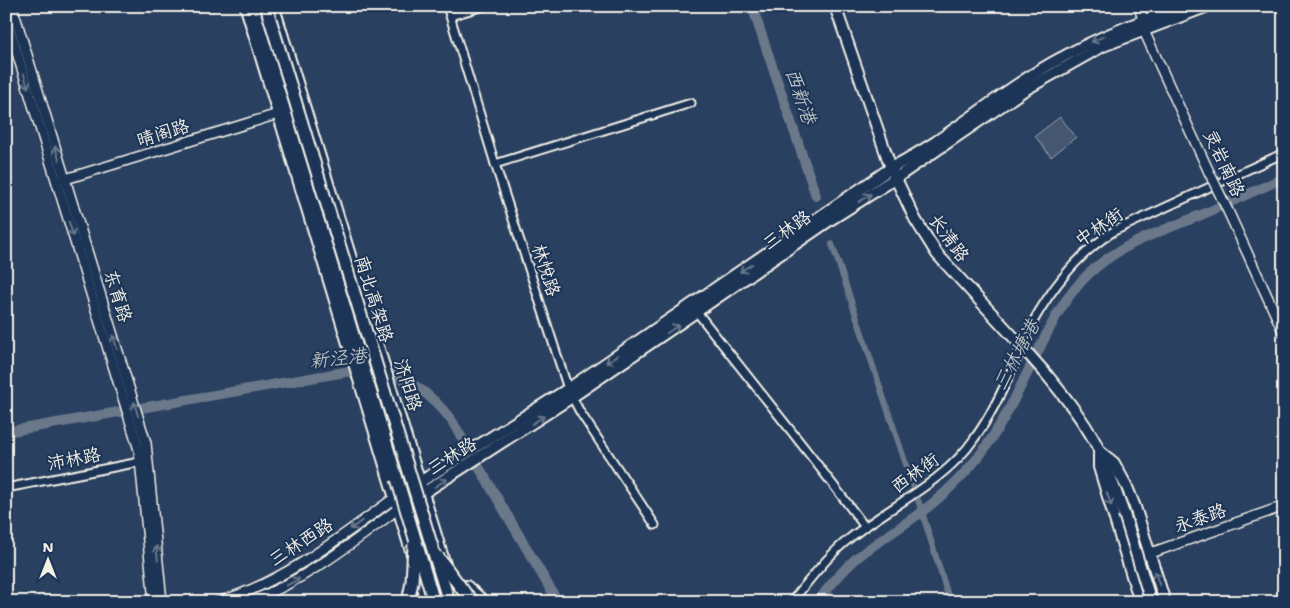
<svg xmlns="http://www.w3.org/2000/svg" width="1290" height="608" viewBox="0 0 1290 608" font-family="'Shantell Sans','LXGW WenKai TC',sans-serif">
	<style>
		.garden { fill: #445771; stroke: #9ca4ac }
		.lines { fill: none; stroke-linecap: round; stroke-linejoin: round }
		.canal { stroke: #6a788a; stroke-width: 6 }
		.river { stroke: #6a788a; stroke-width: 10 }
		.minor-casing { stroke: #f4f1e8; stroke-width: 11 }
		.tertiary-casing { stroke: #f4f1e8; stroke-width: 12 }
		.secondary-casing { stroke: #f4f1e8; stroke-width: 14 }
		.primary-casing { stroke: #f4f1e8; stroke-width: 15 }
		.trunk-casing { stroke: #f4f1e8; stroke-width: 15 }
		.motorway-casing { stroke: #f4f1e8; stroke-width: 16 }
		.minor { stroke: #1d3557; stroke-width: 7 }
		.tertiary { stroke: #1d3557; stroke-width: 9 }
		.secondary { stroke: #1d3557; stroke-width: 10 }
		.primary { stroke: #1d3557; stroke-width: 11 }
		.trunk { stroke: #1d3557; stroke-width: 11 }
		.motorway { stroke: #1d3557; stroke-width: 12 }
		.tertiary-bridge-casing { stroke: #f4f1e8; stroke-width: 12; stroke-linecap: butt }
		.secondary-bridge-casing { stroke: #f4f1e8; stroke-width: 14; stroke-linecap: butt }
		.trunk-bridge-casing { stroke: #f4f1e8; stroke-width: 15; stroke-linecap: butt }
		.tertiary-bridge { stroke: #1d3557; stroke-width: 9 }
		.secondary-bridge { stroke: #1d3557; stroke-width: 10 }
		.trunk-bridge { stroke: #1d3557; stroke-width: 11 }
		.oneway { stroke: #68778a }
		.labels { text-anchor: middle; dominant-baseline: central; stroke-width: 4.5; stroke-linejoin: round; paint-order: stroke }
		.street-label { font-size: 18px; fill: #f4f1e8; stroke: #1d3557 }
		.water-label { font-size: 19px; font-style: italic; fill: #bdc1c2; stroke: #1d3557 }
	</style>
	<rect width="100%" height="100%" fill="#2a4060"/>
	<filter id="ink" filterUnits="userSpaceOnUse"><feTurbulence type="fractalNoise" baseFrequency=".02" numOctaves="2"/><feDisplacementMap in="SourceGraphic" scale="10" xChannelSelector="R" yChannelSelector="G"/><feConvolveMatrix kernelMatrix="1 2 1 2 8 2 1 2 1" color-interpolation-filters="sRGB"/></filter>
	<g filter="url(#ink)">
		<polygon class="garden" points="1060,117 1076,137 1051,157 1035,136"/>
		<g class="lines">
			<polyline class="canal" points="832,244 922,512 950,602"/>
			<g class="river">
				<polyline points="752,6 816,196"/>
				<path d="M 6,432 L 345,372 C 353,371 361,370 369,370 C 403,372 432,394 452,421 L 558,602"/>
				<path d="M 817,602 C 830,586 842,570 858,557 C 878,541 900,528 920,513 C 938,500 955,484 970,467 C 1007,426 1030,362 1058,313 C 1094,252 1140,240 1201,215 C 1229,203 1256,190 1284,178"/>
			</g>
			<g class="minor-casing">
				<g id="minor">
					<polyline points="447,6 495,164 568,389 580,412 655,525"/>
					<polyline points="450,16 484,6"/>
					<polyline points="495,164 691,103"/>
					<path d="M 697,312 C 753,384 811,454 865,527"/>
					<polyline points="6,488 145,461"/>
					<path d="M 791,602 C 810,580 827,556 850,538 C 890,506 945,482 974,439 C 991,416 1004,388 1015,362 C 1019,354 1021,345 1025,337 C 1046,295 1073,257 1114,231 L 1284,153"/>
				</g>
			</g>
			<g class="tertiary-casing">
				<g id="tertiary">
					<polyline points="12,6 146,443 162,602"/>
					<polyline points="1139,6 1143,20 1144,31 1209,172"/>
					<polyline points="6,17 139,450 154,602"/>
					<polyline points="59,181 278,114"/>
					<polyline points="1228,211 1284,333"/>
					<polyline points="1131,560 1284,506"/>
					<path d="M 218,602 C 285,582 340,537 396,497"/>
					<path d="M 249,602 C 305,580 351,544 399,508"/>
				</g>
			</g>
			<g class="secondary-casing">
				<g id="secondary">
					<polyline points="835,6 891,168 915,219 937,254 1017,341"/>
					<path d="M 1047,375 C 1064,396 1082,418 1095,442 C 1107,465 1115,490 1124,514"/>
					<polyline points="1099,451 1114,463 1127,487 1135,507 1165,602"/>
					<polyline points="1099,455 1099,467 1140,602"/>
					<path d="M 396,497 L 568,389 L 891,168 C 906,160 920,152 934,143 C 976,115 1016,82 1061,58 C 1100,36 1141,21 1183,6"/>
					<polyline points="400,508 572,397 833,218 896,178 1023,91 1103,46 1208,6"/>
				</g>
			</g>
			<g class="primary-casing">
				<g id="primary">
					<polyline points="246,6 427,602"/>
					<polyline points="273,6 456,602"/>
				</g>
			</g>
			<g class="trunk-casing">
				<polyline id="trunk" points="253,6 397,479"/>
			</g>
			<g class="motorway-casing">
				<polyline id="motorway" points="466,587 483,602"/>
			</g>
			<use href="#minor" class="minor"/>
			<use href="#tertiary" class="tertiary"/>
			<use href="#secondary" class="secondary"/>
			<use href="#primary" class="primary"/>
			<use href="#trunk" class="trunk"/>
			<use href="#motorway" class="motorway"/>
			<g class="tertiary-bridge-casing">
				<polyline id="tertiary-bridge" points="1209,172 1228,211"/>
			</g>
			<g class="secondary-bridge-casing">
				<g id="secondary-bridge">
					<polyline points="1017,341 1047,375"/>
					<polyline points="1124,514 1151,602"/>
				</g>
			</g>
			<g class="trunk-bridge-casing">
				<g id="trunk-bridge">
					<polyline points="266,6 449,602"/>
					<polyline points="397,479 434,602"/>
					<polyline points="438,557 465,593 474,602"/>
					<polyline points="408,602 412,582 414,545"/>
				</g>
			</g>
			<use href="#tertiary-bridge" class="tertiary-bridge"/>
			<use href="#secondary-bridge" class="secondary-bridge"/>
			<use href="#trunk-bridge" class="trunk-bridge"/>
		</g>
		<defs><path id="oneway-shaft" d="M-6 0H5M1.5-3L5.5 0L1.5 3" fill="none" stroke-width="1.6" stroke-linecap="round" stroke-linejoin="round" transform="scale(1.25)"/></defs>
		<g class="oneway">
			<use href="#oneway-shaft" transform="translate(1098 39) rotate(156)"/>
			<use href="#oneway-shaft" transform="translate(26 81) rotate(73)"/>
			<use href="#oneway-shaft" transform="translate(57 153) rotate(-107)"/>
			<use href="#oneway-shaft" transform="translate(865 198) rotate(-33)"/>
			<use href="#oneway-shaft" transform="translate(71 229) rotate(73)"/>
			<use href="#oneway-shaft" transform="translate(746 268) rotate(146)"/>
			<use href="#oneway-shaft" transform="translate(673 329) rotate(-35)"/>
			<use href="#oneway-shaft" transform="translate(115 342) rotate(-107)"/>
			<use href="#oneway-shaft" transform="translate(612 359) rotate(146)"/>
			<use href="#oneway-shaft" transform="translate(136 409) rotate(-107)"/>
			<use href="#oneway-shaft" transform="translate(538 420) rotate(-33)"/>
			<use href="#oneway-shaft" transform="translate(441 483) rotate(-32)"/>
			<use href="#oneway-shaft" transform="translate(1109 499) rotate(72)"/>
			<use href="#oneway-shaft" transform="translate(356 525) rotate(144)"/>
			<use href="#oneway-shaft" transform="translate(157 553) rotate(-96)"/>
			<use href="#oneway-shaft" transform="translate(1157 578) rotate(-108)"/>
			<use href="#oneway-shaft" transform="translate(293 582) rotate(-28)"/>
		</g>
	</g>
	<g class="labels">
		<g class="street-label">
			<text transform="translate(163 133) rotate(-17)">晴阁路</text>
			<text transform="translate(1224 163) rotate(65)">灵岩南路</text>
			<text transform="translate(1099 227) rotate(-34)">中林街</text>
			<text transform="translate(787 230) rotate(-35)">三林路</text>
			<text transform="translate(949 238) rotate(54)">长清路</text>
			<text transform="translate(546 270) rotate(72)">林悦路</text>
			<text transform="translate(118 296) rotate(73)">东育路</text>
			<text transform="translate(374 299) rotate(73)">南北高架路</text>
			<text transform="translate(408 385) rotate(73)">济阳路</text>
			<text transform="translate(452 456) rotate(-32)">三林路</text>
			<text transform="translate(74 459) rotate(-11)">沛林路</text>
			<text transform="translate(915 473) rotate(-36)">西林街</text>
			<text transform="translate(1200 518) rotate(-19)">永泰路</text>
			<text transform="translate(301 542) rotate(-33)">三林西路</text>
		</g>
		<g class="water-label">
			<text transform="translate(801 96) rotate(71)">西新港</text>
			<text transform="translate(1016 355) rotate(-62)">三林塘港</text>
			<text transform="translate(338 358) rotate(-6)">新泾港</text>
		</g>
	</g>
	<rect width="1290" height="608" fill="none" stroke="#1d3557" stroke-width="25"/>
	<rect x="12" y="12" width="1265" height="583" fill="none" stroke="#f4f1e8" stroke-width="2" filter="url(#ink)"/>
	<g transform="translate(48 560)" stroke="#1d3557" stroke-width="4" paint-order="stroke">
	<path d="M0-4L9 19L0 12L-9 19Z" fill="#f4f1e8"/>
	<text y="-8" font-size="14" font-weight="bold" text-anchor="middle" fill="#f4f1e8">N</text>
	</g>
</svg>
